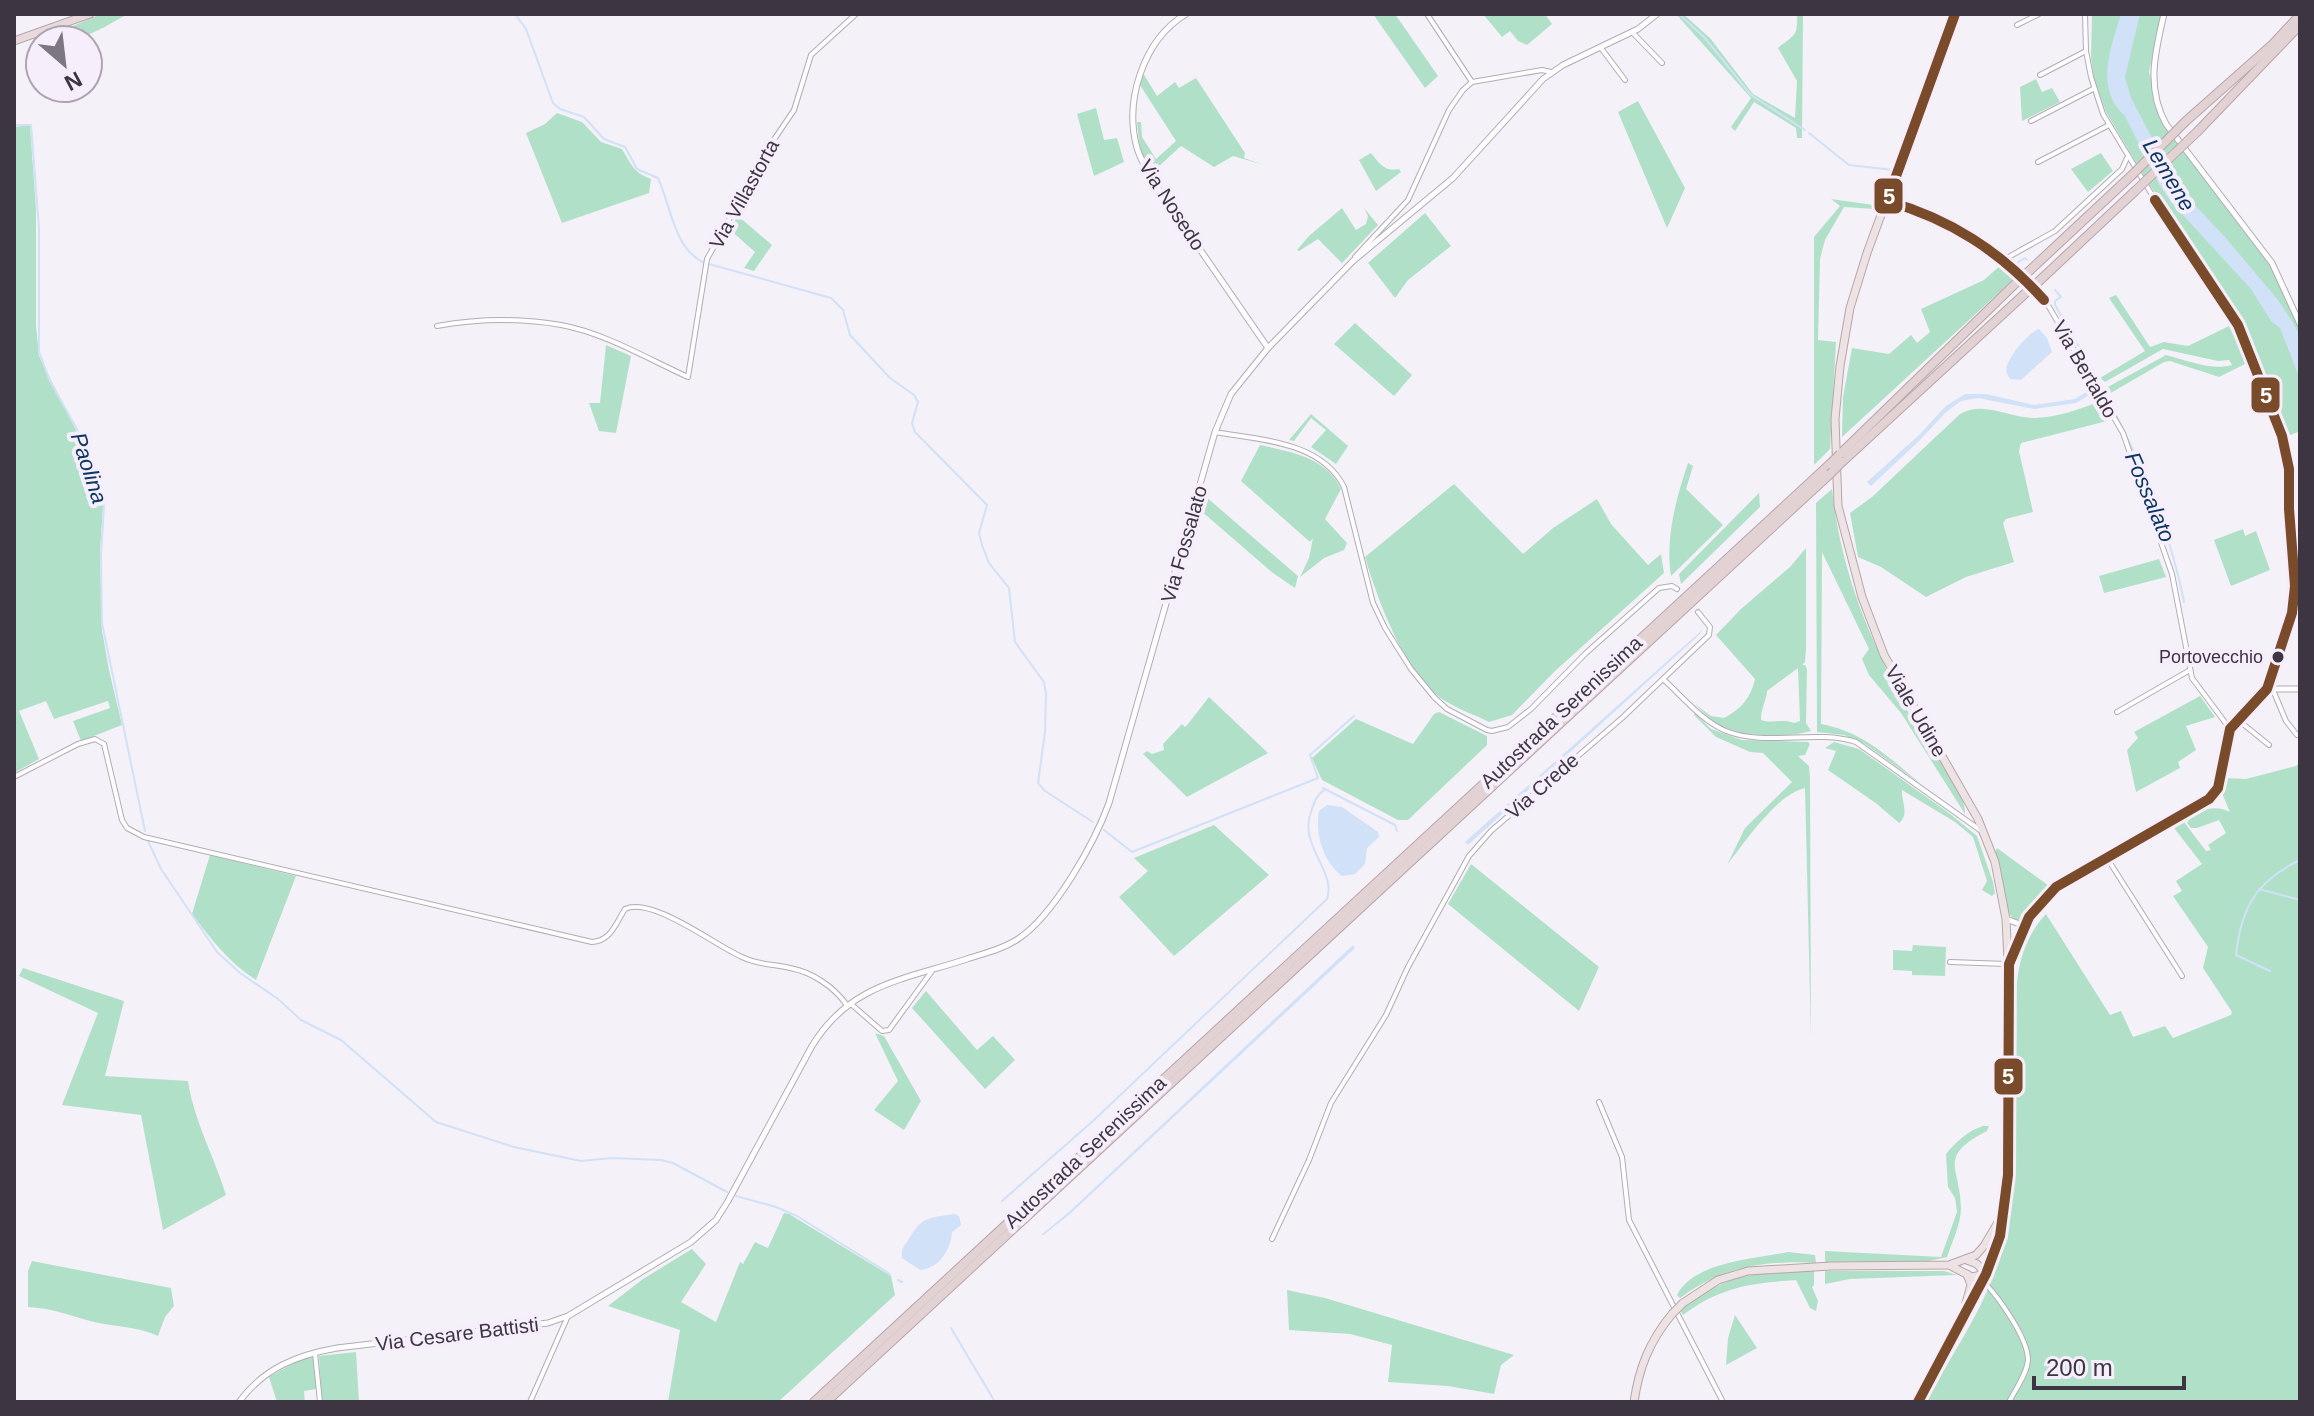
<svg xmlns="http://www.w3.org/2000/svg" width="2314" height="1416" viewBox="0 0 2314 1416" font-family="Helvetica,sans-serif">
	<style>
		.green { fill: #b0e1c8; fill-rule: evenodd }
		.water { fill: #d1e1f7 }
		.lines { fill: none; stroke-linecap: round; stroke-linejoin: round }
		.stream { stroke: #d1e1f7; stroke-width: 2 }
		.minor-casing { stroke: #b2adb5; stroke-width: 6 }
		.tertiary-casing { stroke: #b2adb5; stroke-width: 7 }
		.primary-casing { stroke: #b8a5a9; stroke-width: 9 }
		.trunk-casing { stroke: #b8a5a9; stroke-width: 9 }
		.motorway-casing { stroke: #b8a5a9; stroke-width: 10 }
		.minor { stroke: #fefdfe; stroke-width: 4 }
		.tertiary { stroke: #fefdfe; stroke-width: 5 }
		.primary { stroke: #ede3e4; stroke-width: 7 }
		.trunk { stroke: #e8dadc; stroke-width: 7 }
		.motorway { stroke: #e2d2d3; stroke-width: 8 }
		.primary-bridge-casing { stroke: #b8a5a9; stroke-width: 9; stroke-linecap: butt }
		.motorway-bridge-casing { stroke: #b8a5a9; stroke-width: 10; stroke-linecap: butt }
		.primary-bridge { stroke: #ede3e4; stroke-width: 7 }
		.motorway-bridge { stroke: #e2d2d3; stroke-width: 8 }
		.bus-1-casing { stroke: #f6eefb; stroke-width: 16 }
		.bus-1 { stroke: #7a4b2a; stroke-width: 10 }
		.bus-dot { fill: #3d3541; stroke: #f6eefb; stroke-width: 3 }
		.labels { text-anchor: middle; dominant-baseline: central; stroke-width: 8; stroke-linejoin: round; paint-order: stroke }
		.bus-label { font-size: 18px; fill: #3d3541; stroke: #f6eefb; text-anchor: end }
		.street-label { font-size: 20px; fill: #3d3541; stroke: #f6eefb }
		.water-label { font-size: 22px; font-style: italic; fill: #0b3762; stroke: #f6eefb }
		.line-badge { stroke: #f6eefb; stroke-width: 3 }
		.badge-label { font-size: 22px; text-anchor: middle; font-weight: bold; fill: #fff }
	</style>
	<rect width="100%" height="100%" fill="#f5f1f8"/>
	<g class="green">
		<path d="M 101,14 L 128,14 C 110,23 71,51 52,35 Z"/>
		<polygon points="1373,14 1395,14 1438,76 1425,88"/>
		<polygon points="1483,14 1545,14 1552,24 1527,45 1518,41 1510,31 1502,37"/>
		<path d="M 1676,14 L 1683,14 L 1710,38 L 1753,94 L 1795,118 L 1797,81 L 1778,48 C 1794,35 1798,37 1797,14 L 1803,14 L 1802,138 L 1797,138 L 1796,128 L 1754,102 L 1735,131 L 1731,127 L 1751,98 Z"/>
		<polygon points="2092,14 2162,14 2149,72 2163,122 2271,265 2300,329 2300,431 2288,436 2248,331 2192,243 2149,184 2106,112 2094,79 2091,58"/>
		<polygon points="1143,73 1157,96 1175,82 1179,88 1196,78 1245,153 1244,158 1264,165 1233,156 1214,167 1181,146 1158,167 1149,167 1140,151 1137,122 1141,122 1142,137 1156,159 1176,141 1140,85"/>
		<polygon points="2036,79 2042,92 2052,88 2060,102 2022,121 2020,87"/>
		<polygon points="1638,101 1685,188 1667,228 1618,112"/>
		<polygon points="1096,108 1104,140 1117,138 1124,162 1094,176 1077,114"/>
		<path d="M 557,113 L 582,122 L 601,142 L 622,149 C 631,164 634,173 651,179 L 649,193 L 562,223 L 526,133 L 545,124 Z"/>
		<polygon points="30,125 36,209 36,325 39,356 76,430 101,493 103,506 100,552 102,630 109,670 122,725 81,741 73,721 110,708 108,701 54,719 46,701 19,711 39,759 14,773 14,127"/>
		<path d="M 1371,153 C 1380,164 1384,172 1399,169 L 1401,172 L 1376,191 L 1359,160 Z"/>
		<polygon points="2101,153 2113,171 2088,192 2071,169"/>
		<polygon points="1831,199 1874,205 1874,209 1844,207 1825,240 1820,259 1818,340 1836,342 1830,449 1814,465 1814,237 1840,206"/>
		<polygon points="1342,208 1356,230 1366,224 1368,216 1364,208 1378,225 1342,263 1318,239 1299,251 1297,250 1309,236"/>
		<polygon points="1425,213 1451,246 1408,280 1395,298 1368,263"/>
		<polygon points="738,216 772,245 754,271 744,268 755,252 729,229"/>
		<polygon points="2002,264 2018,275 1842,437 1843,397 1852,348 1889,354 1911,335 1917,343 1930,332 1921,309 1984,280"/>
		<path d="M 2116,295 L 2150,347 L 2164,342 L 2188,346 L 2229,326 L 2247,363 L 2219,377 L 2170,361 L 2164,362 L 2109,394 L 2106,388 L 2166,355 C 2186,360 2211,371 2232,365 L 2229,360 L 2218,361 L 2163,349 L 2105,382 L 2100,378 L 2145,351 L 2109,298 Z"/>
		<polygon points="1355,323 1412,375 1394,396 1334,344"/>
		<polygon points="606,345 631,356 616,433 599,431 589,403 600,403"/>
		<path d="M 2098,402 L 2107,421 L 2021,443 L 2019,451 L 2033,512 L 2006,519 L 2003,523 L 2014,562 L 1966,577 L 1926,597 L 1881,567 L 1858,557 L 1850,513 L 1872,497 L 1960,414 C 1985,400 2010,419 2036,418 C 2057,417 2078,410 2098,402 Z"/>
		<polygon points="1311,414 1348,446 1336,464 1311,447 1326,430 1311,418 1294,441 1289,440"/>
		<path d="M 1260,445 C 1292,452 1326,457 1341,489 L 1325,519 L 1347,543 L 1344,550 L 1324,558 L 1300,577 L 1309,558 L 1313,538 L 1310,542 L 1241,481 Z"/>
		<path d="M 1688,463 L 1693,466 L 1686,489 L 1723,525 L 1671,576 C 1665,538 1676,499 1688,463 Z"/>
		<path d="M 1454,484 L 1523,554 L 1553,528 L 1597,499 L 1611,524 L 1648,565 L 1661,554 L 1664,573 L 1555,671 L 1512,715 L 1489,722 C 1473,714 1452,707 1438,696 C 1402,666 1378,601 1365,557 Z"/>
		<path d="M 1832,489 C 1841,570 1866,630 1903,702 C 1917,731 1966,785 1965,814 L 1901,713 L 1869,675 L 1862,659 L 1869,649 L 1822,552 L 1821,724 C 1864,732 1888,757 1921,784 L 1865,744 L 1844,735 L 1817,732 L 1816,503 Z"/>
		<polygon points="1759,493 1760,507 1681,584 1679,574"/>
		<polygon points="1205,496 1298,576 1295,588 1273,573 1200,510"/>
		<polygon points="2243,529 2245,536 2256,531 2270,570 2231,586 2214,540"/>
		<path d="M 1806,548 L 1806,649 L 1805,662 L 1802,665 L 1805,665 L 1807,669 L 1806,723 L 1811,731 C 1787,738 1749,737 1726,728 C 1714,723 1704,713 1695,704 L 1711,716 L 1724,718 C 1741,709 1751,698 1755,679 L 1716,635 L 1741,609 L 1790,567 ZM 1798,668 L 1800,721 L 1794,723 C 1783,718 1773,724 1761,720 C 1761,708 1766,702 1767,691 Z"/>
		<polygon points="2159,559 2166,577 2104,593 2099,576"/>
		<polygon points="2200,696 2215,717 2186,726 2196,750 2178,762 2180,768 2136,792 2127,750 2138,738 2134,732"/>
		<polygon points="1209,697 1268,753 1187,797 1143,754 1147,751 1152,754 1164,750 1163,744 1182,724 1185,727 1188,724"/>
		<polygon points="1439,712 1487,736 1487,745 1408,820 1398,820 1322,780 1312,758 1356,719 1413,744 1434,714"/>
		<path d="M 1695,713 L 1711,729 L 1742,740 L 1808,742 L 1810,744 L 1805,755 L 1798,756 L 1809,766 L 1810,778 L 1811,1038 L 1805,788 C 1777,794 1745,842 1727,865 L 1745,828 L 1792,782 L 1763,753 L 1750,752 L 1716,737 L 1694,715 Z"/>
		<path d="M 1834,742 L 1859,749 L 1949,813 L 1977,836 L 1993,882 L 1995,893 L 1992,896 L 1982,890 L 1987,881 L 1973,837 L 1955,822 L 1902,790 C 1901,801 1910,815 1899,823 L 1877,804 L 1828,770 L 1836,751 L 1825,748 Z"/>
		<path d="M 2300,762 L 2300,1402 L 1925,1402 C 1956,1348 1995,1293 2007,1231 C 2024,1146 2006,1059 2018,974 C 2021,953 2031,929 2046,914 L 2110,1015 L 2121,1011 L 2133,1037 L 2165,1026 L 2173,1038 L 2231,1015 L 2232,1012 L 2203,968 L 2208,947 L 2173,896 L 2182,891 L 2176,881 L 2202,864 L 2174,828 L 2184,822 L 2206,851 L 2211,850 L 2208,845 L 2226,833 L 2219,820 L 2197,828 L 2191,828 L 2187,823 C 2194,809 2217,804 2230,812 L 2221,791 L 2224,778 L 2246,779 L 2296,766 Z"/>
		<polygon points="1214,825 1269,875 1174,956 1119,897 1148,871 1134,858"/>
		<polygon points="1997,848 2052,888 2024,921 2014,920 2008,912 1995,852"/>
		<path d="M 210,855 L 296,876 L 256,980 C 229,963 211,939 192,914 Z"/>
		<polygon points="1471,864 1599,967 1579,1011 1448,904"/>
		<polygon points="1913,945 1946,947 1945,976 1912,975 1912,971 1893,970 1893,950 1912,951"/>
		<path d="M 23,968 L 124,1001 L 105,1076 L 188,1081 C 194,1121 214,1156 226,1195 L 163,1230 L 141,1115 L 62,1105 L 98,1013 L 19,976 Z"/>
		<polygon points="926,991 977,1050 993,1036 1015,1060 985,1089 912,1008"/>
		<polygon points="875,1033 884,1036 921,1101 904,1130 874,1110 898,1081"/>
		<path d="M 1983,1126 L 1989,1126 L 1987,1131 C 1936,1157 1961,1167 1961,1208 C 1961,1224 1952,1242 1947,1257 L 1929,1261 L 1825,1262 L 1825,1251 L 1941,1257 L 1957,1212 L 1955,1198 L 1948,1187 L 1946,1154 C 1956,1142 1967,1131 1983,1126 Z"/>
		<polygon points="784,1213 789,1214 891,1276 895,1295 778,1402 668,1402 680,1330 608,1306 643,1279 692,1249 706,1264 681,1302 716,1322 740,1262 743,1264 755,1242 768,1248"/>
		<path d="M 1788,1252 L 1815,1255 L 1816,1263 C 1765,1260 1721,1267 1680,1298 L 1677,1295 C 1694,1261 1756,1259 1788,1252 Z"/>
		<path d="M 32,1261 L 171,1288 L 174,1306 L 165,1317 L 158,1336 C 137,1326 113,1327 90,1321 C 69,1315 51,1308 28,1307 L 28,1271 Z"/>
		<path d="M 1776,1271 L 1814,1271 L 1814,1285 L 1812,1287 L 1818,1301 L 1816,1311 L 1810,1308 L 1796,1280 C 1751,1283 1720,1287 1683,1315 L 1681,1311 C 1709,1285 1738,1275 1776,1271 Z"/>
		<polygon points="1825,1271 1944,1271 1957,1275 1850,1279 1825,1284"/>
		<polygon points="1287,1290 1325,1298 1514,1355 1501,1365 1494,1394 1448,1386 1388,1382 1392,1345 1350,1334 1289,1330"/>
		<polygon points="1735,1315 1757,1348 1726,1365 1728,1338"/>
		<polygon points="356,1352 359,1402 322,1402 319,1356"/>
		<polygon points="314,1356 316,1389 304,1391 305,1402 277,1402 269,1377 299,1360"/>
	</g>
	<g class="water">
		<path d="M 2121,14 L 2140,14 L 2125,77 L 2131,98 L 2159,151 L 2190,200 L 2225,237 L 2278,300 L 2293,323 L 2300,336 L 2300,379 L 2280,328 L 2271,321 L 2251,289 L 2171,202 L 2159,184 L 2125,116 C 2094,89 2111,47 2121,14 Z"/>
		<path d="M 2039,329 L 2047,338 L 2052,352 L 2021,380 L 2010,379 C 2007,374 2005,372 2007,366 C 2010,355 2029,332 2039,329 Z"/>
		<polygon points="2089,390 2094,392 2076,403 2034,409 1978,398 1961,401 1945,413 1920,440 1871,486 1867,482 1919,435 1946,406 1965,394 1986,394 2034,405 2075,399"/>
		<polygon points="1702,630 1700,634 1468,845 1465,842"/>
		<path d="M 1327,805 L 1342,807 L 1378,832 L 1379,837 L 1367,848 L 1365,864 L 1355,874 L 1342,876 C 1323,861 1315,835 1319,811 Z"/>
		<polygon points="1353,945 1355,948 1070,1214 1042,1236 1042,1234 1069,1212"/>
		<path d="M 954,1214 L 959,1216 L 961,1225 L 952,1232 C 951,1249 939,1269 920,1270 L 902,1258 C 901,1249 904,1246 909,1239 C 922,1216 929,1218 954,1214 Z"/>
	</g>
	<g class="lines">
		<g class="stream">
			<path d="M 515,14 L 526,29 L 553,103 L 560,109 L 584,117 L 604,139 L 625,147 L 637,169 L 658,178 C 670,203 674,249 703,262"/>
			<polyline points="1679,14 1705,38 1751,95 1805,130"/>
			<polyline points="14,125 31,125 39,228 39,352 50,381 78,431 99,483 104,506 101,555 102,623 145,831"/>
			<polyline points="1809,133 1849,165 1893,170"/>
			<polyline points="1902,172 1905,172 1905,174"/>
			<polyline points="1902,183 1899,196 1901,200 1918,207"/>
			<polyline points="1927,210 1950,221 2002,254"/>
			<polyline points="2017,263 2025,258 2027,260"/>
			<polyline points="709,264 831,298 843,310 850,335 890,378 914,395 918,402 912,423 915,432 987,505 979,533 982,545 989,563 1009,588 1015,642 1044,682 1046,694 1045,732 1038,783 1045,791 1093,822"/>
			<polyline points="2055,290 2061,297 2055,301 2055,305 2099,382"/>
			<path d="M 2106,395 C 2140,460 2170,529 2184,602"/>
			<polyline points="1323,788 1395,825 1397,831"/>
			<polyline points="1104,830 1132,852 1318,778 1310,755 1354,716"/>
			<polyline points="148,841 161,869 217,952 240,973 278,999 301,1020 341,1040 436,1122 514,1147 581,1161 612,1158 661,1160 673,1163 727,1192"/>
			<polyline points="2259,889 2300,900"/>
			<path d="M 2270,971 L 2236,955 C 2241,908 2256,881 2300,860"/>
			<polyline points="736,1196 776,1207 797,1216 890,1274"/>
			<path d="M 1002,1201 L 1094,1120 L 1327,899 C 1337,872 1298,845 1311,812 C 1314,803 1316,796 1324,790"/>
			<polyline points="898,1280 902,1282"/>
			<polyline points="951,1328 995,1402"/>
		</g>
		<g class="minor-casing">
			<g id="minor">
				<polyline points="1427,14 1472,82"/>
				<polyline points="2085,14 2086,51 2091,77 2103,114 2157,203 2231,311 2282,436 2289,469 2289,509 2295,586 2292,613 2267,689"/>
				<polyline points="2017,25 2039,14"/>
				<polyline points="1632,32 1662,63"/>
				<polyline points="1601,48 1625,80"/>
				<polyline points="2040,75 2086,51"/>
				<polyline points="2031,121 2093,89"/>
				<polyline points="2038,162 2109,125"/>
				<polyline points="1887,201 1920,209 1946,221 1989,248 2020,273 2049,307 2123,433 2172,574 2192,678 2230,729"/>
				<polyline points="1355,257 1408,200 1449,110 1463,90 1472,82 1542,70 1551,72"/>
				<polyline points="2005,259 2055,231 2122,169 2127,158"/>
				<path d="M 437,326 C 477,319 521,318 561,325 C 605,333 648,359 688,377 L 707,259 L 771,144 L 794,110 L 811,55 L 856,14"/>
				<path d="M 1215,432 C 1259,440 1321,441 1344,487 L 1373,603 L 1385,628 L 1411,669 L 1434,697 L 1447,709 L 1487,730 L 1492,731 L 1508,727 L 1531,709 L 1586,653 L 1659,588 L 1672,586 L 1677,589"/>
				<path d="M 1663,679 C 1682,696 1702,721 1726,731 C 1767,747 1814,729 1856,742 L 1980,830"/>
				<polyline points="2273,690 2286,721 2297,735"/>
				<polyline points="2117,712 2190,670"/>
				<polyline points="2238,720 2269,745"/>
				<path d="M 14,777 L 78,744 L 95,739 L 104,744 L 122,820 L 127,828 L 144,837 L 592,942 C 611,941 616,923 625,909 C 652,896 716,946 742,957 C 758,965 774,964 790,968 C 812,972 834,987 846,1004"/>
				<polyline points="2107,858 2182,976"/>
				<polyline points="1950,962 2007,964"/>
				<polyline points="851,1004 882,1031 889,1030 932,971"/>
				<polyline points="1599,1102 1622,1157 1629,1220 1723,1402"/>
				<polyline points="1272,1239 1309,1160 1331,1103 1386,1015 1408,967 1469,856 1491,831 1622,718 1709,635 1710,627 1698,612"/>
				<path d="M 1984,1282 C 1999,1298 2028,1338 2028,1360 C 2027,1374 2015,1390 2009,1402"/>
				<polyline points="315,1353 320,1402"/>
				<polyline points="530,1402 568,1316"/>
			</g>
		</g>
		<g class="tertiary-casing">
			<g id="tertiary">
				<path d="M 1186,14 C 1143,40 1124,101 1137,148 C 1140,158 1146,168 1150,177 L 1268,348"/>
				<path d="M 2164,14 C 2155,52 2146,88 2166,124 L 2272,263 L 2300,324"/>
				<polyline points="2006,919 2025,926"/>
				<path d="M 2010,961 L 2029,917 L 2056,887 L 2209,799 C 2225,778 2220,755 2229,732 C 2236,715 2257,705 2267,689 L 2300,689"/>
				<path d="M 239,1402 C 264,1368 297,1355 337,1348 L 548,1323 L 568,1316 L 691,1242 L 716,1220 L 728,1201 L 812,1046 C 850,984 903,980 967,959 C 985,953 1003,949 1018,939 C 1054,915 1094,844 1109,803 L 1215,432 L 1231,394 L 1268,348 L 1353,261 L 1453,178 L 1543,79 L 1563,65 L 1638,29 L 1657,14"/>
			</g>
		</g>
		<g class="primary-casing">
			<g id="primary">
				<polyline points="1967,1260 1977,1264 1986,1274"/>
				<polyline points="1951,1266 1972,1277 1986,1274"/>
				<polyline points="1683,1303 1718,1280 1748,1271 1831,1266 1949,1265 1976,1255 1984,1246 2000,1219"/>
				<polyline points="1965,1307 1971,1285 1967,1274"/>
				<path d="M 1634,1402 C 1639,1368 1649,1342 1672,1314"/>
				<polyline points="1918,1402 1986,1274 2000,1236 2008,1175 2010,1004 2006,919 1995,862 1978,819 1884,655 1862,597 1838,506 1835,419 1840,366 1850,308 1867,253 1955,14"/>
			</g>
		</g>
		<g class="trunk-casing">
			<polyline id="trunk" points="14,41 90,14"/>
		</g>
		<g class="motorway-casing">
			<g id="motorway">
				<polyline points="2186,121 2273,44 2300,15"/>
				<polyline points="2198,131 2300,25"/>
				<polyline points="2027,273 2132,175"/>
				<polyline points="2036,284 2134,192"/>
				<polyline points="1840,454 2018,281"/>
				<polyline points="1842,462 2029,290"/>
				<polyline points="814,1402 1830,464"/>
				<polyline points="826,1402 1830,474"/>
			</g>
		</g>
		<use href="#minor" class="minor"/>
		<use href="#tertiary" class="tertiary"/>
		<use href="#primary" class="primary"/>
		<use href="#trunk" class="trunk"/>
		<use href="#motorway" class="motorway"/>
		<g class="primary-bridge-casing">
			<polyline id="primary-bridge" points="1672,1314 1683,1303"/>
		</g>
		<g class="motorway-bridge-casing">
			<g id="motorway-bridge">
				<polyline points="2132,175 2186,121"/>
				<polyline points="2134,192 2198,131"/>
				<polyline points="2018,281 2027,273"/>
				<polyline points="2029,290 2036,284"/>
				<polyline points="1830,464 1840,454"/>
				<polyline points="1830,474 1842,462"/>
			</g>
		</g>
		<use href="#primary-bridge" class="primary-bridge"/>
		<use href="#motorway-bridge" class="motorway-bridge"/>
		<g class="bus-1-casing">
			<g id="bus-1">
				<path d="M 1955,14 L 1887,201 C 1950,219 2000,251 2044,300"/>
				<polyline points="1918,1402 1986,1274 2000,1236 2008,1175 2009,964 2029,917 2056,887 2209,799 2218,788 2230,729 2267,689 2292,613 2295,586 2289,509 2289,469 2282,436 2238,325 2155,200"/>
			</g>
		</g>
		<use href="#bus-1" class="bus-1"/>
	</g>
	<circle class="bus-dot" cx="2278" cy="657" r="7"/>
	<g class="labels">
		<g class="bus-label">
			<text x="2263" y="657">Portovecchio</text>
		</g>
		<g class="street-label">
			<text transform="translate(744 194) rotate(-61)">Via Villastorta</text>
			<text transform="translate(1172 205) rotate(57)">Via Nosedo</text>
			<text transform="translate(2085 369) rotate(60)">Via Bertaldo</text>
			<text transform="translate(1184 544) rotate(-74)">Via Fossalato</text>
			<text transform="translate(1916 711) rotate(60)">Viale Udine</text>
			<text transform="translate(1561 712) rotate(-43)">Autostrada Serenissima</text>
			<text transform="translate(1542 786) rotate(-41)">Via Crede</text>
			<text transform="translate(1085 1152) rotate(-43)">Autostrada Serenissima</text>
			<text transform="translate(457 1334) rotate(-7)">Via Cesare Battisti</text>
		</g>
		<g class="water-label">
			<text transform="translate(2169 175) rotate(59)">Lemene</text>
			<text transform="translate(89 468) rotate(72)">Paolina</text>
			<text transform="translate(2150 497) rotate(67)">Fossalato</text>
		</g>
	</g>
	<g class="line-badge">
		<rect x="1873" y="177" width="31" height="38" rx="8" fill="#7a4b2a"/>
		<rect x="2250" y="376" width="31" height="38" rx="8" fill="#7a4b2a"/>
		<rect x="1993" y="1057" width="31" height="39" rx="8" fill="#7a4b2a"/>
	</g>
	<g class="badge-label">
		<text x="1889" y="204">5</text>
		<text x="2266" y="403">5</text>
		<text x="2008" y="1084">5</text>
	</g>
	<rect width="2314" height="1416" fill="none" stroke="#3d3541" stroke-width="32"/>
	<g transform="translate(64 64) rotate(152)"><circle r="38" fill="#f6eefb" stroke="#aca4b1" stroke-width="2"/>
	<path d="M0-6L14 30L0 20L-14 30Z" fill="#7d7781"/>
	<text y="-12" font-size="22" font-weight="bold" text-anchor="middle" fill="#3d3541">N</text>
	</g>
	<path d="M2034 1376v12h150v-12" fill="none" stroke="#3d3541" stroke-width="4"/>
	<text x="2046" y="1376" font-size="24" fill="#3d3541" stroke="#f6eefb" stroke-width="6" paint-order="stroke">200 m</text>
</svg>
